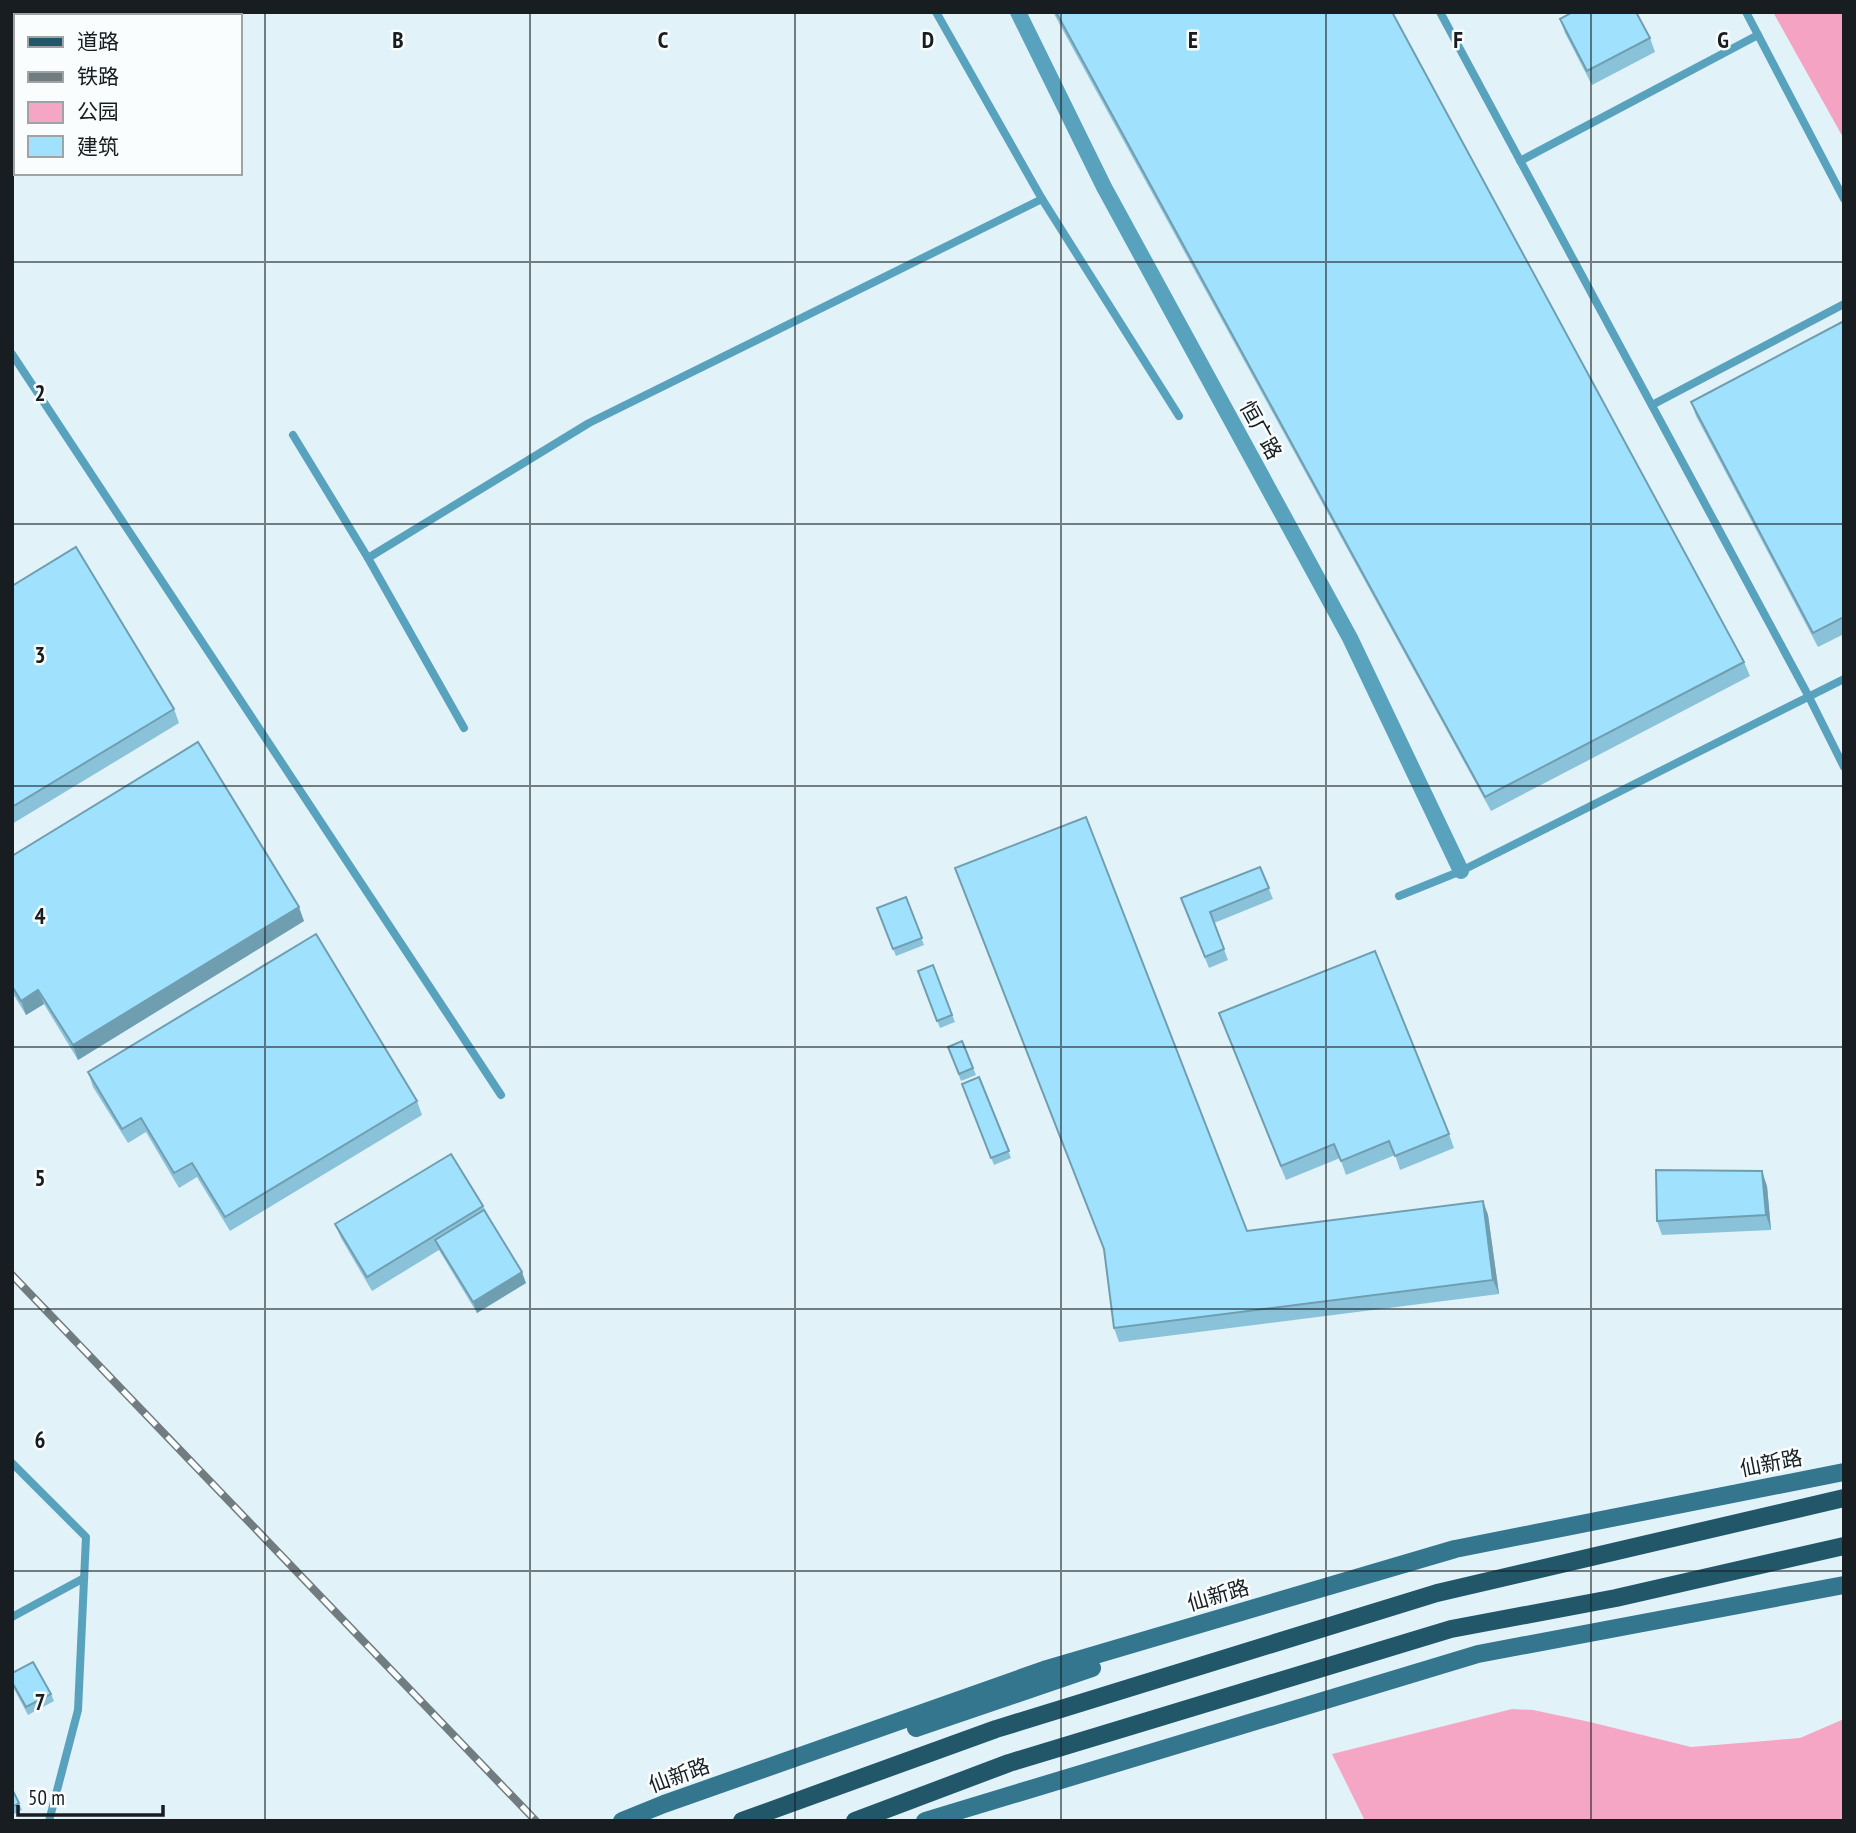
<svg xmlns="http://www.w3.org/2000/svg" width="1856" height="1833" viewBox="0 0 1856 1833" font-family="'PT Sans Narrow','Noto Sans SC',sans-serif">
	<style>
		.green { fill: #f6a6c5 }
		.forest { fill: #f4a3c2 }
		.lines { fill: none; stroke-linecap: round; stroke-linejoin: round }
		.service { stroke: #58a2be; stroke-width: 8 }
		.minor { stroke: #58a2be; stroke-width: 16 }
		.secondary { stroke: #34768e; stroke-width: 18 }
		.primary { stroke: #22576a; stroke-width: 18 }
		.rail-casing { stroke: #717c80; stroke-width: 8 }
		.rail { stroke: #f9fdfe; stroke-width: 5; stroke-dasharray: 16; stroke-linecap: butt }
		.wall { fill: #8ac2da }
		.shaded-wall { fill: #709eb1 }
		.building { fill: #a0e2fd; stroke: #709eb1; stroke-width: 2 }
		.grid { fill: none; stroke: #171d20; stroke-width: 2; stroke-opacity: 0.55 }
		.labels { text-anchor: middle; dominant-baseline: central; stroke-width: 5; stroke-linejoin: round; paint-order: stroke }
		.street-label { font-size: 21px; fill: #171d20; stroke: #f9fdfe }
		.grid-label { font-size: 23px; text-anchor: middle; font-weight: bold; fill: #171d20; stroke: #f9fdfe; stroke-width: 5; stroke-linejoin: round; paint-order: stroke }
	</style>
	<rect width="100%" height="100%" fill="#e1f2f9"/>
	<polygon class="green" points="1512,1709 1533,1710 1590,1722 1691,1747 1800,1738 1844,1719 1844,1821 1365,1821 1332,1754"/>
	<polygon class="forest" points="1773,12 1844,12 1844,139"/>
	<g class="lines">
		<g class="service">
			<polyline points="936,12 1042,199 1179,416"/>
			<polyline points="1440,12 1809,697 1844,767"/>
			<polyline points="1746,12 1844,199"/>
			<polyline points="1520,161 1758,35"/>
			<polyline points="12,354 501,1095"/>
			<polyline points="1652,405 1844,304"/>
			<polyline points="293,435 368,558 464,728"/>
			<polyline points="368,558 589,423 1042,199"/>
			<polyline points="1399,896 1461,871 1844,679"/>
			<polyline points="12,1463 86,1537 78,1710 49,1821"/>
			<polyline points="12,1617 84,1578"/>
		</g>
		<polyline class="minor" points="1018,12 1104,187 1350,638 1461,871"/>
		<g class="secondary">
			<polyline points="916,1728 1092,1668"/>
			<polyline points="622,1821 664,1804 1044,1670 1455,1549 1844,1472"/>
			<polyline points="925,1821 1478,1654 1844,1585"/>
		</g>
		<g class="primary">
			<polyline points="742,1821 996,1729 1437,1593 1844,1498"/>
			<polyline points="855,1821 1009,1763 1451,1629 1616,1598 1844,1546"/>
		</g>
		<g class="rail-casing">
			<polyline id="rail" points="12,1275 536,1821"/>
		</g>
		<use href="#rail" class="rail"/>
	</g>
	<g class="wall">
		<polygon points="1053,12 1392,12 1744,662 1750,676 1491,811"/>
		<polygon points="1565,12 1636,12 1650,38 1655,52 1592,85 1565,33 1560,19 1567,15"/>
		<polygon points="1844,321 1844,634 1818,647 1696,416 1691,402"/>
		<polygon points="12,586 174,709 179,723 12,824"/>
		<polygon points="12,856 304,921 78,1060 44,1004 26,1015 12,992"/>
		<polygon points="1260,867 1273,899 1214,923 1228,960 1209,968 1181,898"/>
		<polygon points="906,897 924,945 896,956 877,908"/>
		<polygon points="933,965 955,1022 940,1028 918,971"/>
		<polygon points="1224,1027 1449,1134 1454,1148 1400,1170 1395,1155 1346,1175 1340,1158 1286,1180"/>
		<polygon points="962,1041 976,1075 961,1081 948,1047"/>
		<polygon points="88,1072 417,1101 422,1115 230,1231 197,1177 179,1188 146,1132 128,1143 93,1087"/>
		<polygon points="979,1077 1011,1158 994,1165 962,1084"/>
		<polygon points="1767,1186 1771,1230 1662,1235 1657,1221"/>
		<polygon points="1483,1201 1488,1215 1499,1294 1119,1342 1114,1328 1247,1231"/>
		<polygon points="483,1206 526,1283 477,1313 439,1250 372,1291 341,1238 335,1224"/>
		<polygon points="12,1673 51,1694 54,1701 28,1715 12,1685"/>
		<polygon points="12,1789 22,1810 12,1815"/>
	</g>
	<g class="shaded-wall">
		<polygon points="299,907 304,921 78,1060 73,1045"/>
		<polygon points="38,990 44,1004 26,1015 21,1001"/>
		<polygon points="1762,1171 1767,1186 1771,1230 1766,1215"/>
		<polygon points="1483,1201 1488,1215 1499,1294 1493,1280"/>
		<polygon points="522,1272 526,1283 477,1313 473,1302"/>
	</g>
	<g class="building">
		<polygon points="1056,12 1392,12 1744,662 1485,797"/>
		<polygon points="1568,12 1636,12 1650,38 1587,71 1560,19 1569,14"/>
		<polygon points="1844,321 1844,617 1813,633 1691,402"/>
		<polygon points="76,547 174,709 12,807 12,586"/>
		<polygon points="198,742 299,907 73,1045 38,990 21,1001 12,986 12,856"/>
		<polygon points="1086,817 1247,1231 1483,1201 1493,1280 1114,1328 1104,1249 955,868"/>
		<polygon points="1260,867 1269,888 1210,912 1224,949 1205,957 1181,898"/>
		<polygon points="906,897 922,938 893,949 877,908"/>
		<polygon points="316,934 417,1101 225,1217 192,1163 174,1173 141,1118 122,1129 88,1072"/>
		<polygon points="1375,951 1449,1134 1395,1156 1389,1141 1341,1161 1334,1144 1281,1166 1219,1013"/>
		<polygon points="933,965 952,1015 937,1021 918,971"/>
		<polygon points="962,1041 973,1068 959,1074 948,1047"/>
		<polygon points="979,1077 1009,1151 991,1158 962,1084"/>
		<polygon points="451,1154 483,1206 367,1277 335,1224"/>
		<polygon points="1656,1170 1762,1171 1766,1215 1657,1221"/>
		<polygon points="484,1210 522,1272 473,1302 435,1240"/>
		<polygon points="33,1662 51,1694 26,1707 12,1682 12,1673"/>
		<polygon points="12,1789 19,1803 12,1807"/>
	</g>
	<path class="grid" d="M 265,12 L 265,1821M 530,12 L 530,1821M 795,12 L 795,1821M 1061,12 L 1061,1821M 1326,12 L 1326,1821M 1591,12 L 1591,1821M 12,262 L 1844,262M 12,524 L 1844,524M 12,786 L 1844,786M 12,1047 L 1844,1047M 12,1309 L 1844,1309M 12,1571 L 1844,1571"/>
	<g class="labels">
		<g class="street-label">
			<text transform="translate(1261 430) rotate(61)">恒广路</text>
			<text transform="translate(1771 1463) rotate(-11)">仙新路</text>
			<text transform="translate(1218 1595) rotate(-16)">仙新路</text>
			<text transform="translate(679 1775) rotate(-20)">仙新路</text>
		</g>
	</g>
	<g class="grid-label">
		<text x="398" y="48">B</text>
		<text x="663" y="48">C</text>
		<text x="928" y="48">D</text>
		<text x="1193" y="48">E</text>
		<text x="1458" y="48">F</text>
		<text x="1723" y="48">G</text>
		<text x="40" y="401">2</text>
		<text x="40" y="663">3</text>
		<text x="40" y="924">4</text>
		<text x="40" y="1186">5</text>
		<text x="40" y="1448">6</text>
		<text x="40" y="1710">7</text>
	</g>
	<rect width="1856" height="1833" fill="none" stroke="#171d20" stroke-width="28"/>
	<rect x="14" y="14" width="228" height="161" fill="#f9fdfe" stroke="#9fa3a5" stroke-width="2"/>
	<rect x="28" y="37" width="35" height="10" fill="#22576a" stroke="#9fa3a5" stroke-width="2"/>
	<text x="77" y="49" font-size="21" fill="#171d20">道路</text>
	<rect x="28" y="72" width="35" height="10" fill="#717c80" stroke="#9fa3a5" stroke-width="2"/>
	<text x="77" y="84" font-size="21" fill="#171d20">铁路</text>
	<rect x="28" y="102" width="35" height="21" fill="#f6a6c5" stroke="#9fa3a5" stroke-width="2"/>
	<text x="77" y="119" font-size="21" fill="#171d20">公园</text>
	<rect x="28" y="136" width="35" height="21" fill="#a0e2fd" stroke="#9fa3a5" stroke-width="2"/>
	<text x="77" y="154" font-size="21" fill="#171d20">建筑</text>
	<path d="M18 1805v10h145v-10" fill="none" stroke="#171d20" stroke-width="3.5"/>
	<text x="28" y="1805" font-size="21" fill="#171d20" stroke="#f9fdfe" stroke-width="5" paint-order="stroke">50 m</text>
</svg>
